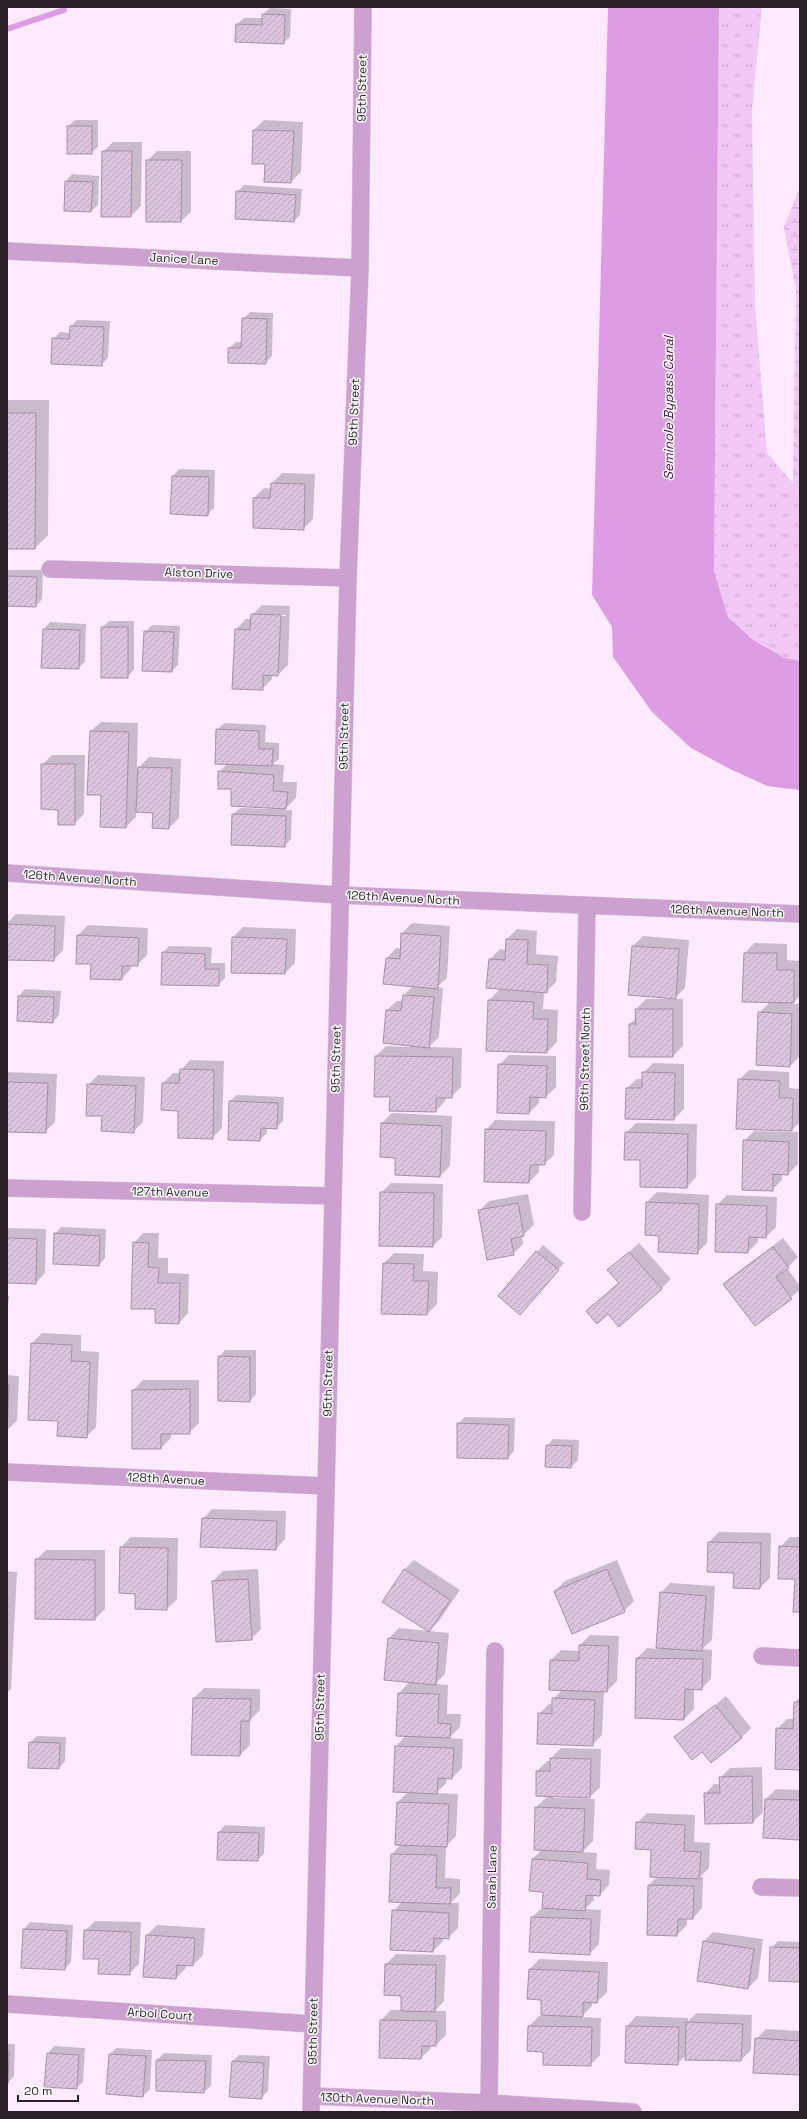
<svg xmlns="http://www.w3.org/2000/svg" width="807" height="2119" viewBox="0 0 807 2119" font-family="'Space Grotesk',sans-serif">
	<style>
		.grass { fill: url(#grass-tufts) }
		.wetland { fill: url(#wetland-marsh) }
		.water { fill: #dd9de3 }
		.shadow { fill: #0003; fill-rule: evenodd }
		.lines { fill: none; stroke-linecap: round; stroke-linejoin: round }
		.stream { stroke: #dd9de3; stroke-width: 6 }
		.building { fill: url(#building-hatch); stroke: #a68fa8 }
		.street-casing { stroke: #d7c6d9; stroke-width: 18 }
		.street { stroke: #cca1d0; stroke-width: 17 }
		.labels { text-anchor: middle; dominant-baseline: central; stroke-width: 3; stroke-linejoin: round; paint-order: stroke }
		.street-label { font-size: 12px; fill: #2a212b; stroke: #fff }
		.water-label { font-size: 13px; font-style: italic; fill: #470d4d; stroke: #fff }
	</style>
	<defs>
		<pattern id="grass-tufts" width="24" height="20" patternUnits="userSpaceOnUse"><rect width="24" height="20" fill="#f2c8f6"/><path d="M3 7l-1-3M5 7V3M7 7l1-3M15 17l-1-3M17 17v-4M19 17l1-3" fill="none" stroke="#d0acd3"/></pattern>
		<pattern id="wetland-marsh" width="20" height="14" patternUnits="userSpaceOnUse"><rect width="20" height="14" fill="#f2c8f6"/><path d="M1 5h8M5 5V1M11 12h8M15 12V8" fill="none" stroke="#d0acd3"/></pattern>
		<pattern id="building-hatch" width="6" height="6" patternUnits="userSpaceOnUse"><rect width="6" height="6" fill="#dcc4de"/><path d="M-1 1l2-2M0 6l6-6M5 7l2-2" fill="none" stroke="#bda8bf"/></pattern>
	</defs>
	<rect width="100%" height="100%" fill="#fdeaff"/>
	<polygon class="grass" points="719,7 762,7 752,110 755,304 767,453 800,491 800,661 785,658 753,640 728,617 714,571"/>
	<polygon class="wetland" points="800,187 800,491 793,482 796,290 784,227"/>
	<polygon class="water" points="608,7 719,7 714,571 728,617 753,640 785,658 800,661 800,790 767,786 728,768 691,748 652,712 613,657 612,627 592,595"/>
	<g class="shadow">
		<polygon points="270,8 291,9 290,37 283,43 237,24 244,18 263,18 263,14"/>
		<polygon points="75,120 98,120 98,147 91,153 68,126"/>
		<polygon points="264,120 303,122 301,172 291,182 266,163 254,130"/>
		<polygon points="113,142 142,142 141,206 131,216 103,152"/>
		<polygon points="157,151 191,151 191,212 181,221 147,161"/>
		<polygon points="72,174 99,176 98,205 91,211 66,181"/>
		<polygon points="244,185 302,189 300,215 294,221 237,192"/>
		<polygon points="250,312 273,313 272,356 265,363 229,348 236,342 242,342 243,319"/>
		<polygon points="77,320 110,321 108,358 101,365 53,339 60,332 70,333 71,326"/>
		<polygon points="7,400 49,400 48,535 35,548 7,548"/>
		<polygon points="179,469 215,470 214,508 207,515 171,513 173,476"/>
		<polygon points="282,473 315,474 313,519 303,529 254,498 264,488 272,489 272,483"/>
		<polygon points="7,570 43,570 42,599 36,606 7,605"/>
		<path d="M 262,605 L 290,606 L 288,665 L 278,675 L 272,675 L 272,679 L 262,689 L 236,629 L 246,619 L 252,619 L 252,615 ZM 260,614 L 286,615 L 286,616 L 260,616 Z"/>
		<polygon points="109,621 134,621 134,670 127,677 102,628"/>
		<polygon points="50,622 86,624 85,662 78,668 43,667 44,629"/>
		<polygon points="152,625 180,626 178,665 172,671 145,632"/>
		<polygon points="101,722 138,723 137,769 149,757 181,759 179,818 169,828 154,812 136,811 136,817 126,827 102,794 91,731"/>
		<polygon points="224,723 266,725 265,742 279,743 279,759 273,764 284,765 283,782 297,782 296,798 284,810 292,810 291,839 284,846 233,814 240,808 276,809 276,807 233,788 219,772 228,763 217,730"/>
		<polygon points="52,755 85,755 84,814 74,824 59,809 42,765"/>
		<polygon points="16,914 65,916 63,950 54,960 7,959 7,923"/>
		<polygon points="412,923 450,926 447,978 437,987 443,988 439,1037 429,1047 462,1048 461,1087 451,1097 446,1097 445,1101 436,1111 391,1096 376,1056 386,1046 410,1047 387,1010 397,1001 403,1001 404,995 413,986 387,958 396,948 401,949 402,933"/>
		<polygon points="88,925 148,928 147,955 137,965 131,965 131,969 121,979 92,963 77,963 78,935"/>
		<polygon points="243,927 296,929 295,963 285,973 233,937"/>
		<polygon points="517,929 537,931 536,954 558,956 556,982 546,992 544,992 543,1009 558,1010 557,1042 547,1052 489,1000 501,988 488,987 490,959 500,949 506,950 507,939"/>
		<polygon points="643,936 689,940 685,988 675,998 633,946"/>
		<polygon points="754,943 787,944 787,960 800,961 800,996 792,1004 800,1004 800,1056 790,1066 759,1013 770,1002 745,953"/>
		<polygon points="169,946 212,947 211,963 225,963 225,978 218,985 163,953"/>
		<polygon points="25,989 61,991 59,1015 53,1022 18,1020 19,996"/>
		<polygon points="646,999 683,999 683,1046 673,1056 630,1024 636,1018 636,1009"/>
		<polygon points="509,1055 556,1056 556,1087 546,1097 539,1097 539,1103 529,1113 499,1065"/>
		<polygon points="190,1060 224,1061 222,1128 212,1138 179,1110 163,1083 173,1073 180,1073 181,1070"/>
		<polygon points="653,1063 684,1064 684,1109 674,1119 627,1088 637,1079 643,1079 643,1073"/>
		<polygon points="749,1070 789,1072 789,1088 800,1089 800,1122 792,1130 739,1080"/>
		<polygon points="7,1072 57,1074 55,1122 45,1132 7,1131"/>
		<polygon points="98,1075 145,1077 143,1122 133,1132 103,1115 88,1085"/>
		<polygon points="237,1095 284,1097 283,1121 276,1128 267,1127 267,1133 260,1140 230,1101"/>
		<polygon points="392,1113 452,1116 450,1166 440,1176 396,1157 382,1123"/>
		<polygon points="495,1120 555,1121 554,1155 544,1164 539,1164 539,1172 529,1182 486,1130"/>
		<polygon points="636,1123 697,1124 696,1177 687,1187 626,1133"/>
		<polygon points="754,1131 798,1132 798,1164 788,1174 782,1173 782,1180 772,1190 744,1141"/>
		<polygon points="391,1183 443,1184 442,1237 433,1246 381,1193"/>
		<polygon points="657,1192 709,1195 707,1243 697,1253 660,1235 647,1202"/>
		<polygon points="528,1194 534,1225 522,1236 523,1244 513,1254 479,1211 489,1201"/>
		<polygon points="727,1195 777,1197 776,1227 766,1237 758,1237 758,1242 748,1252 717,1205"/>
		<polygon points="61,1227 106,1229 105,1258 99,1265 55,1234"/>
		<polygon points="7,1228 46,1229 45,1273 36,1283 7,1282"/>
		<polygon points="143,1233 159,1233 158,1258 168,1258 168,1273 189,1274 188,1313 179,1323 156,1308 134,1243"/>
		<polygon points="783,1238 798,1257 787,1268 800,1286 800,1290 755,1325 725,1284 735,1274"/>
		<polygon points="639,1243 671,1279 661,1289 608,1313 588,1311 619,1282 619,1261"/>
		<polygon points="543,1245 564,1263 526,1307 499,1296"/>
		<polygon points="394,1253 424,1254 423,1271 438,1272 437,1304 427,1314 384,1263"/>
		<polygon points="7,1296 9,1296 7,1319"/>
		<polygon points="42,1333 81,1335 81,1351 99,1352 96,1427 86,1437 59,1420 32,1343"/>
		<polygon points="225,1350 256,1350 256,1394 250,1401 219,1357"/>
		<polygon points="7,1375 19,1376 17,1421 7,1430"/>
		<polygon points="143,1380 199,1380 199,1423 189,1433 171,1433 171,1438 161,1448 133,1448 133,1390"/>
		<polygon points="465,1417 515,1418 514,1451 508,1458 458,1424"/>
		<polygon points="553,1439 579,1440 578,1460 571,1467 547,1446"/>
		<polygon points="212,1509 286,1511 285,1539 276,1549 203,1519"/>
		<polygon points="719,1532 771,1533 770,1578 760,1588 735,1572 709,1542"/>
		<polygon points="131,1537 178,1538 177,1599 167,1609 136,1593 121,1547"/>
		<polygon points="790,1537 800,1537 800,1611 796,1579 780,1547"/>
		<polygon points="46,1550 105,1550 105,1609 95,1619 36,1560"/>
		<polygon points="414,1560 460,1590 439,1621 429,1631 449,1633 445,1674 435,1684 448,1685 447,1714 461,1714 460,1727 449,1738 463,1739 462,1768 452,1778 447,1778 446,1783 436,1793 458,1794 456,1836 446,1846 445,1878 460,1879 460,1893 451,1903 459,1903 458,1928 448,1938 443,1938 443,1941 433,1951 393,1911 402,1902 390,1901 392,1854 401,1844 398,1802 409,1791 396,1746 406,1735 399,1693 410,1681 385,1679 389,1638 399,1628 429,1631 404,1570"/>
		<polygon points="617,1560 634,1601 624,1611 555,1591 565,1581"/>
		<polygon points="7,1568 7,1571 17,1572 11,1689 7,1693"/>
		<polygon points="258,1569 261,1629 251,1639 213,1581 223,1571"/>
		<polygon points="670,1583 715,1586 712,1640 702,1649 712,1650 711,1679 701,1689 694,1688 694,1709 684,1719 637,1658 647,1648 657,1649 661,1593"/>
		<polygon points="590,1635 619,1636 617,1681 607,1691 604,1691 602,1735 592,1745 539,1714 549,1704 553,1704 553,1699 563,1689 551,1660 561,1650 580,1651 580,1645"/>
		<polygon points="204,1688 260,1689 260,1710 250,1720 250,1745 240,1755 194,1698"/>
		<polygon points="726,1696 751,1728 741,1738 703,1750 676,1738"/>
		<polygon points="800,1697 800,1769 777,1729 787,1719 794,1719 795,1702"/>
		<polygon points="37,1736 66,1737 65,1761 59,1768 30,1743"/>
		<polygon points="561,1748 601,1749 600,1787 590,1797 554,1796 554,1798 595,1799 593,1841 582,1852 597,1853 596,1869 610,1870 609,1885 599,1895 594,1895 594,1900 585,1909 601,1910 599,1944 589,1954 530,1951 532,1917 543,1907 544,1891 532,1859 543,1849 536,1807 548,1796 537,1771 547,1761 551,1761 551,1758"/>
		<polygon points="762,1767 763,1812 753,1822 706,1823 705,1794 714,1784 721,1784 720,1778 730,1768"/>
		<polygon points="776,1789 800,1790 800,1839 766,1799"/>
		<polygon points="647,1813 695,1815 694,1842 710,1843 709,1868 700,1877 703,1877 702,1908 693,1918 687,1918 687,1925 677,1935 649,1885 658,1876 652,1849 637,1823"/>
		<polygon points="225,1825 265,1827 264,1854 257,1860 219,1832"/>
		<polygon points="95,1921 141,1922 139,1964 129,1974 100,1959 85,1931"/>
		<polygon points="30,1922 73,1925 71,1962 65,1969 24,1929"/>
		<polygon points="157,1925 205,1928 203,1955 193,1965 186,1965 186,1968 176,1978 145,1976 147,1935"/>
		<polygon points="713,1932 763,1939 758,1978 748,1988 703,1942"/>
		<polygon points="778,1941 800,1942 800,1981 771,1948"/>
		<polygon points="396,1954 446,1955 444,2001 435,2011 446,2011 446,2035 436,2045 431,2045 431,2048 421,2058 381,2020 391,2010 402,2010 402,1995 386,1964"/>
		<polygon points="539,1959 608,1962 607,1992 597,2002 592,2001 592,2006 581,2017 601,2018 600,2055 590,2065 544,2051 528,2050 529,2026 539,2016 542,2016 542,1999 530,1969"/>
		<polygon points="697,2013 752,2015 751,2050 741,2060 686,2055 677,2064 627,2026 636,2016 688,2018 688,2021"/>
		<polygon points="766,2029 800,2031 800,2074 756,2039"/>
		<polygon points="7,2044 15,2044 14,2076 8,2083"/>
		<polygon points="54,2046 85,2048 83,2082 76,2088 45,2086 48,2053"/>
		<polygon points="116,2048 152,2050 150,2089 143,2096 110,2054"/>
		<polygon points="164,2053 212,2055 211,2086 204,2092 157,2091 157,2060"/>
		<polygon points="239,2055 270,2056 268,2091 261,2098 233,2061"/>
	</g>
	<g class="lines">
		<polyline class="stream" points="7,29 64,10"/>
	</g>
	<g class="building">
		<polygon points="262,14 285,15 284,44 235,42 236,24 262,25"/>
		<rect x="67" y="126" width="25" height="28"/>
		<polygon points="253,130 294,131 291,183 264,182 265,164 252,164"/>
		<polygon points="102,151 132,151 131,217 101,217"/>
		<polygon points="146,160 182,160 181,222 146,222"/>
		<polygon points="65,181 93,182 91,212 64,211"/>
		<polygon points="236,191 296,195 294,222 235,219"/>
		<polygon points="242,318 267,319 266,364 228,363 228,348 241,348"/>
		<polygon points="70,326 104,327 102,366 51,364 52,338 69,339"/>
		<polygon points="7,413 36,413 35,549 7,549"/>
		<polygon points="172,476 209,477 208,516 170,514"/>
		<polygon points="271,483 305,484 304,530 253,528 253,498 270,498"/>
		<polygon points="7,576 37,577 36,607 7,606"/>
		<polygon points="251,614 281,615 278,676 263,675 263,690 232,689 235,629 250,630"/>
		<rect x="101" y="627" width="27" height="51"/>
		<polygon points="43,629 80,630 79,669 41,668"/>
		<polygon points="144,631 174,632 172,672 142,671"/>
		<polygon points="216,729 259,731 259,749 273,749 272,766 215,764"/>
		<polygon points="90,731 129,732 126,828 100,827 101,795 87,795"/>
		<polygon points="41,764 75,764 75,825 58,825 58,810 41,809"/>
		<polygon points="138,767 172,768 169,829 152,828 153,813 136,812"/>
		<polygon points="218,771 274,775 273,791 288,792 286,809 231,806 231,789 218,789"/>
		<polygon points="232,814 286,816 285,847 231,845"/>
		<polygon points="7,924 55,926 54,961 7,960"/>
		<polygon points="401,933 441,936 438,989 383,984 386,958 400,959"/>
		<polygon points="77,935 139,938 138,966 122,966 122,980 90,979 91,964 76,964"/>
		<polygon points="232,937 287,939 285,974 231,973"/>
		<polygon points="506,939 528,940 527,964 548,965 547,993 486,988 489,959 505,960"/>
		<polygon points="632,946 679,949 676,999 628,995"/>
		<polygon points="162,952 205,954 205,969 219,969 219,986 161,985"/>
		<polygon points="744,953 777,953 777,970 794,970 794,1003 742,1002"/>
		<polygon points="403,995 434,997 429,1048 383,1043 386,1010 401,1011"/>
		<polygon points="18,996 54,997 53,1023 17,1021"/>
		<polygon points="488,1000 534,1002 533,1019 548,1019 547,1053 486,1051"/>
		<polygon points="635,1009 673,1009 673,1057 629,1057 629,1024 636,1024"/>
		<polygon points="758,1012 792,1014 790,1067 756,1065"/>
		<polygon points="375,1056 453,1057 452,1098 436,1098 436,1112 389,1111 390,1097 374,1097"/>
		<polygon points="498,1064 547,1066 546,1098 530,1097 529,1114 497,1113"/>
		<polygon points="180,1069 214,1070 213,1139 178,1138 178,1111 161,1110 162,1083 179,1083"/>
		<polygon points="642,1072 675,1073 674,1120 625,1119 626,1088 642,1088"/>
		<polygon points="738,1079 780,1081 779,1098 793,1098 792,1131 736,1129"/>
		<polygon points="7,1082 48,1083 46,1133 7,1132"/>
		<polygon points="87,1084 136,1086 134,1133 101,1131 102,1116 86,1116"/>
		<polygon points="229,1101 278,1103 277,1129 261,1128 260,1141 228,1140"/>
		<polygon points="381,1123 442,1126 440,1177 395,1175 395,1158 380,1157"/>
		<polygon points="485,1129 546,1131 545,1165 530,1165 529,1183 484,1182"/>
		<polygon points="625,1132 688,1134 687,1188 640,1187 640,1160 624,1160"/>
		<polygon points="743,1140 789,1142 788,1175 773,1174 773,1191 742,1190"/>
		<polygon points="380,1192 434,1193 433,1247 379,1246"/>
		<polygon points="646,1202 699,1204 698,1254 658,1252 659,1236 645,1235"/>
		<polygon points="518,1203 524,1236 511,1239 514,1255 487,1260 478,1210"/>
		<polygon points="716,1204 767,1206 766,1238 749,1237 748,1253 715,1252"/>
		<polygon points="54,1233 100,1236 99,1266 53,1264"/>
		<polygon points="7,1238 37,1239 36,1284 7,1283"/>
		<polygon points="133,1242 149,1243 148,1267 159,1268 158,1283 180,1283 179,1324 155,1323 155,1309 131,1309"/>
		<polygon points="773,1247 789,1268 776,1277 792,1299 755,1326 723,1284"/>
		<polygon points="536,1251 559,1270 520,1315 498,1296"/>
		<polygon points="629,1252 662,1289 619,1327 608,1314 597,1324 586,1311 619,1283 607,1270"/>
		<polygon points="383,1263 414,1264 413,1281 429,1281 427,1315 381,1314"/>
		<polygon points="31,1343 72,1345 71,1361 90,1362 87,1438 57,1436 58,1421 28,1420"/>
		<polygon points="218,1356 250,1357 250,1402 218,1401"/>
		<polygon points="7,1385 9,1385 7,1432"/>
		<polygon points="190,1389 190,1434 161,1434 161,1449 132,1449 132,1390"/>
		<polygon points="457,1423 509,1425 508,1459 457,1458"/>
		<polygon points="546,1445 572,1446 571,1468 545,1467"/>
		<polygon points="202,1518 277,1521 276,1550 200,1547"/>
		<polygon points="708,1542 761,1543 760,1589 733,1588 734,1573 707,1572"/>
		<polygon points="779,1546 800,1547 800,1612 793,1612 795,1579 778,1579"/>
		<polygon points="120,1547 168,1548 167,1610 135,1609 135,1594 119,1593"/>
		<polygon points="35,1559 95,1560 95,1620 35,1619"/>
		<polygon points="404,1569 450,1600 429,1632 382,1602"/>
		<polygon points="607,1569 625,1612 572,1634 554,1591"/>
		<polygon points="248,1579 252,1640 216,1642 212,1581"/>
		<polygon points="660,1592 706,1596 702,1651 656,1648"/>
		<polygon points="388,1638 439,1643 436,1685 384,1680"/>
		<polygon points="579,1645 609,1646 607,1692 549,1690 550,1660 579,1661"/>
		<polygon points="636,1658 703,1659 702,1690 685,1689 684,1720 635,1718"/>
		<polygon points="398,1693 439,1694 438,1723 451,1724 450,1738 396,1736"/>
		<polygon points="193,1698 251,1699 250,1721 241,1721 240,1756 191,1755"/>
		<polygon points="552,1698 595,1700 593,1746 537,1744 538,1713 552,1714"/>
		<polygon points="794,1702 800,1702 800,1770 775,1769 776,1728 793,1729"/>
		<polygon points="715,1705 742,1738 711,1763 702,1752 692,1760 674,1737"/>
		<polygon points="29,1742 60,1743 59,1769 28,1768"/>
		<polygon points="395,1746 454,1748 452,1779 438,1778 437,1794 393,1792"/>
		<polygon points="550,1758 591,1759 590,1798 536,1796 536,1771 550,1771"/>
		<polygon points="752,1776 753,1823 705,1824 704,1793 720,1793 719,1777"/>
		<polygon points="765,1799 800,1800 800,1840 763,1838"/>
		<polygon points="397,1802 449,1804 447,1847 395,1845"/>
		<polygon points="535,1807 585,1809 583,1852 534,1850"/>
		<polygon points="636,1822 685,1825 684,1851 701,1852 699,1879 650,1877 651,1850 635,1849"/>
		<polygon points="218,1832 259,1833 258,1861 217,1860"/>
		<polygon points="391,1854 437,1855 436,1888 451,1888 450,1904 389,1902"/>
		<polygon points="532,1859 588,1863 587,1879 601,1880 600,1896 586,1895 585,1911 542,1908 543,1892 529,1891"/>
		<polygon points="648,1885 694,1886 693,1919 678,1919 677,1936 647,1935"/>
		<polygon points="392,1910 449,1913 449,1939 434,1938 433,1952 390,1950"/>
		<polygon points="531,1917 591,1919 590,1955 529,1952"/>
		<polygon points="23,1929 67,1931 65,1970 21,1968"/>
		<polygon points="84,1930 131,1932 130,1975 98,1974 99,1959 83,1959"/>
		<polygon points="146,1935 195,1938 193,1966 177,1965 176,1979 143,1977"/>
		<polygon points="703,1941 754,1949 748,1989 697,1981"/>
		<polygon points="770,1947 800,1948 800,1982 769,1981"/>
		<polygon points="385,1964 436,1965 435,2012 401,2011 401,1996 384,1995"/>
		<polygon points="529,1969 599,1972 597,2003 583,2002 583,2017 541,2015 541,2000 527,1999"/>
		<polygon points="380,2020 437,2021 436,2046 422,2046 421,2059 379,2058"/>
		<polygon points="686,2022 743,2024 741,2061 685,2060"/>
		<polygon points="528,2026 592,2027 591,2066 543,2065 543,2052 527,2051"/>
		<polygon points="626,2026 679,2027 678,2065 625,2063"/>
		<polygon points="755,2038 800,2041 800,2075 753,2073"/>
		<polygon points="7,2050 9,2051 8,2084 7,2084"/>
		<polygon points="47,2053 79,2055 77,2089 44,2087"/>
		<polygon points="109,2054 146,2056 143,2097 106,2094"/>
		<polygon points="156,2060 206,2061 204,2093 156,2091"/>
		<polygon points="232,2061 264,2063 262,2099 229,2097"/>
	</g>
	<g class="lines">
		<g class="street-casing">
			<g id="street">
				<polyline points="7,251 360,268"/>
				<polyline points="50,569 348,578"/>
				<polyline points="7,873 339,895 800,914"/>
				<polyline points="7,1188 333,1196"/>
				<polyline points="582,1212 587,906"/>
				<polyline points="7,1472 326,1486"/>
				<polyline points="762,1656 800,1658"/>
				<polyline points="761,1887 800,1888"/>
				<polyline points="7,2004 313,2024"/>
				<polyline points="312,2096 489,2103 633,2112"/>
				<polyline points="489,2103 495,1651"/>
				<polyline points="311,2112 348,578 360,268 363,7"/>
			</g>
		</g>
		<use href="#street" class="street"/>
	</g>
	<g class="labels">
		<g class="street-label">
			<text transform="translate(362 88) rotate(-89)">95th Street</text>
			<text transform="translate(184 259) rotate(3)">Janice Lane</text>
			<text transform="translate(354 412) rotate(-88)">95th Street</text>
			<text transform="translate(199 573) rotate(2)">Alston Drive</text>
			<text transform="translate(344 736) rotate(-89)">95th Street</text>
			<text transform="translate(80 878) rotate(4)">126th Avenue North</text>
			<text transform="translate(403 898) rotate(3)">126th Avenue North</text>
			<text transform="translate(727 911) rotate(2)">126th Avenue North</text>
			<text transform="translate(336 1059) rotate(-89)">95th Street</text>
			<text transform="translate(585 1059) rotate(-89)">96th Street North</text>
			<text transform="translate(170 1192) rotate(1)">127th Avenue</text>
			<text transform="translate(328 1383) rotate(-89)">95th Street</text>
			<text transform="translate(166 1479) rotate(3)">128th Avenue</text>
			<text transform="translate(320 1707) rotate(-89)">95th Street</text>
			<text transform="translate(492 1877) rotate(-89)">Sarah Lane</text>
			<text transform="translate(160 2014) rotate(4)">Arbol Court</text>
			<text transform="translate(313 2031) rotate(-89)">95th Street</text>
			<text transform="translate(377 2099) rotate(2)">130th Avenue North</text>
		</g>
		<g class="water-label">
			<text transform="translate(668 408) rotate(-90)">Seminole Bypass Canal</text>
		</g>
	</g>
	<rect width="807" height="2119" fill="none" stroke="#2a212b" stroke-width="16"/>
	<path d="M18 2095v6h60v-6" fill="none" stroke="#2a212b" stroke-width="2"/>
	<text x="24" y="2095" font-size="12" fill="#2a212b" stroke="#ffffff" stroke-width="3" paint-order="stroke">20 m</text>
</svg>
